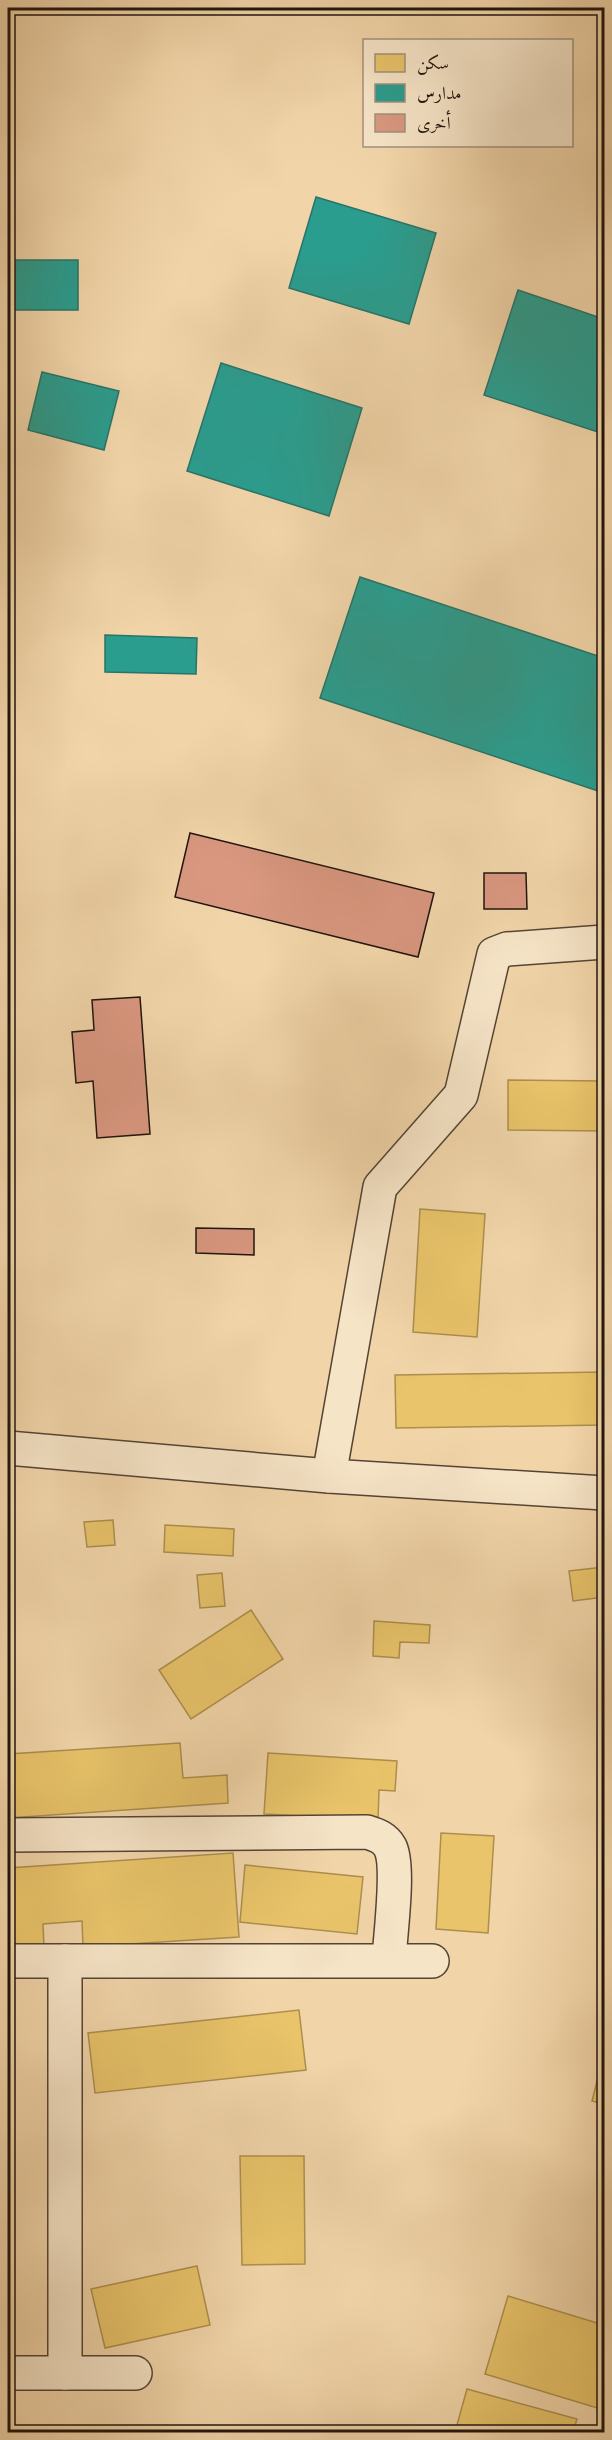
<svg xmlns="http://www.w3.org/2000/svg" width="612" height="2440" viewBox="0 0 612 2440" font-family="'Libre Caslon Text',Amiri,serif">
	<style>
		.homes { fill: #e9c46a; stroke: #ac8f4e; stroke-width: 1.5 }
		.schools { fill: #2a9d8f; stroke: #277468; stroke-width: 1.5 }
		.building { fill: #d99780; stroke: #1f140d; stroke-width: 1.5 }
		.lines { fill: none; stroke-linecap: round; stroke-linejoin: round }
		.street-casing { stroke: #544434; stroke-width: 36 }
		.street { stroke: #f6e4c7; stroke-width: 33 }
	</style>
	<rect width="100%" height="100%" fill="#f1d5a9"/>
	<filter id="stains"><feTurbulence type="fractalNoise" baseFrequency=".00333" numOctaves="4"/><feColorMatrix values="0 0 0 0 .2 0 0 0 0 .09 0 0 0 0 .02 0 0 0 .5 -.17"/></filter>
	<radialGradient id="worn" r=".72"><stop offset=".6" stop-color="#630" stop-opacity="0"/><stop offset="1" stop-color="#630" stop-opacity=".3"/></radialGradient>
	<g class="homes">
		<polygon points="508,1080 604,1081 604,1131 508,1130"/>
		<polygon points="420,1209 485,1214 477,1337 413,1332"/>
		<polygon points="604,1372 604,1425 396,1428 395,1375"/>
		<polygon points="113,1520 115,1545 87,1547 84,1522"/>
		<polygon points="165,1525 234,1529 233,1556 164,1552"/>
		<polygon points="604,1567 604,1597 573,1601 569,1571"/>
		<polygon points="222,1573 225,1606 200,1608 197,1575"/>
		<polygon points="251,1610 283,1659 191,1719 159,1670"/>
		<polygon points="374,1621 430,1625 429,1643 400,1642 399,1658 373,1656"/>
		<polygon points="180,1743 183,1778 227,1775 228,1803 8,1818 8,1754"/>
		<polygon points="268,1753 397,1761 395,1791 379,1790 378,1820 264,1814"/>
		<polygon points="441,1833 494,1836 488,1933 436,1929"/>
		<polygon points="233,1853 239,1937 83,1947 82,1921 43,1924 44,1947 8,1949 8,1868"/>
		<polygon points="245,1865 363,1877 357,1934 240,1922"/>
		<polygon points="299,2010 306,2070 95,2093 88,2033"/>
		<polygon points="604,2053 604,2104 592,2101"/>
		<polygon points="240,2156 304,2156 305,2264 242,2265"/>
		<polygon points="197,2266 210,2325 105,2348 91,2289"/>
		<polygon points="508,2296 604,2325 604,2410 485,2374"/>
		<polygon points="467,2389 577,2419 573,2432 455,2432"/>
	</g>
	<g class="schools">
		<polygon points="316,197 436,233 409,324 289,288"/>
		<rect x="8" y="260" width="70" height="50"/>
		<polygon points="518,290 604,319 604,434 484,395"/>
		<polygon points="221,363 362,408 329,516 187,471"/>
		<polygon points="42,372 119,391 104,450 28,430"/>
		<polygon points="360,577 604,658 604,793 320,698"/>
		<polygon points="105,635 197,638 196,674 105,672"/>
	</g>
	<g class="building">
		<polygon points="190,833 434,893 418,957 175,897"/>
		<polygon points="484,873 526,873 527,909 484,909"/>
		<polygon points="140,997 150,1134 97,1138 93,1081 76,1083 72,1032 94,1030 92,1000"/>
		<polygon points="196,1228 254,1229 254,1255 196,1253"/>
	</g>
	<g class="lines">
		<g class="street-casing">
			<g id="street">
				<polyline points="8,1448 329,1476 604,1493"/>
				<polyline points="329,1476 380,1187 461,1095 494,954 507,949 604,942"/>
				<path d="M 8,1835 L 367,1832 C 377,1835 385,1838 390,1847 C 400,1866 390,1936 389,1960"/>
				<polyline points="8,1961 432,1961"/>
				<polyline points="65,1961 65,2373"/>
				<polyline points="8,2373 135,2373"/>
			</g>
		</g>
		<use href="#street" class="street"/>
	</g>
	<rect width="612" height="2440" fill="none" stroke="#f1d5a9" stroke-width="30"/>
	<rect x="9" y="9" width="594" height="2422" fill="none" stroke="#1f140d" stroke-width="3"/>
	<rect x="15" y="15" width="582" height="2410" fill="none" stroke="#1f140d" stroke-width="1.5"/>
	<rect x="363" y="39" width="210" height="108" fill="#f6e4c7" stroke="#a0917d" stroke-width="1.5"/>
	<rect x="375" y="54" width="30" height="18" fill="#e9c46a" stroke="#a0917d" stroke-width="1.5"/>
	<text x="417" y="69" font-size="18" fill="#1f140d">سكن</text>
	<rect x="375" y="84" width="30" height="18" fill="#2a9d8f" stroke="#a0917d" stroke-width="1.5"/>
	<text x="417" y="99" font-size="18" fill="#1f140d">مدارس</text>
	<rect x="375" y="114" width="30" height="18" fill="#d99780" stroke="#a0917d" stroke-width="1.5"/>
	<text x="417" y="129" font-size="18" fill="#1f140d">أخرى</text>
	<rect width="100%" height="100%" filter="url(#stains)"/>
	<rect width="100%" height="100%" fill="url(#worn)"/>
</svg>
